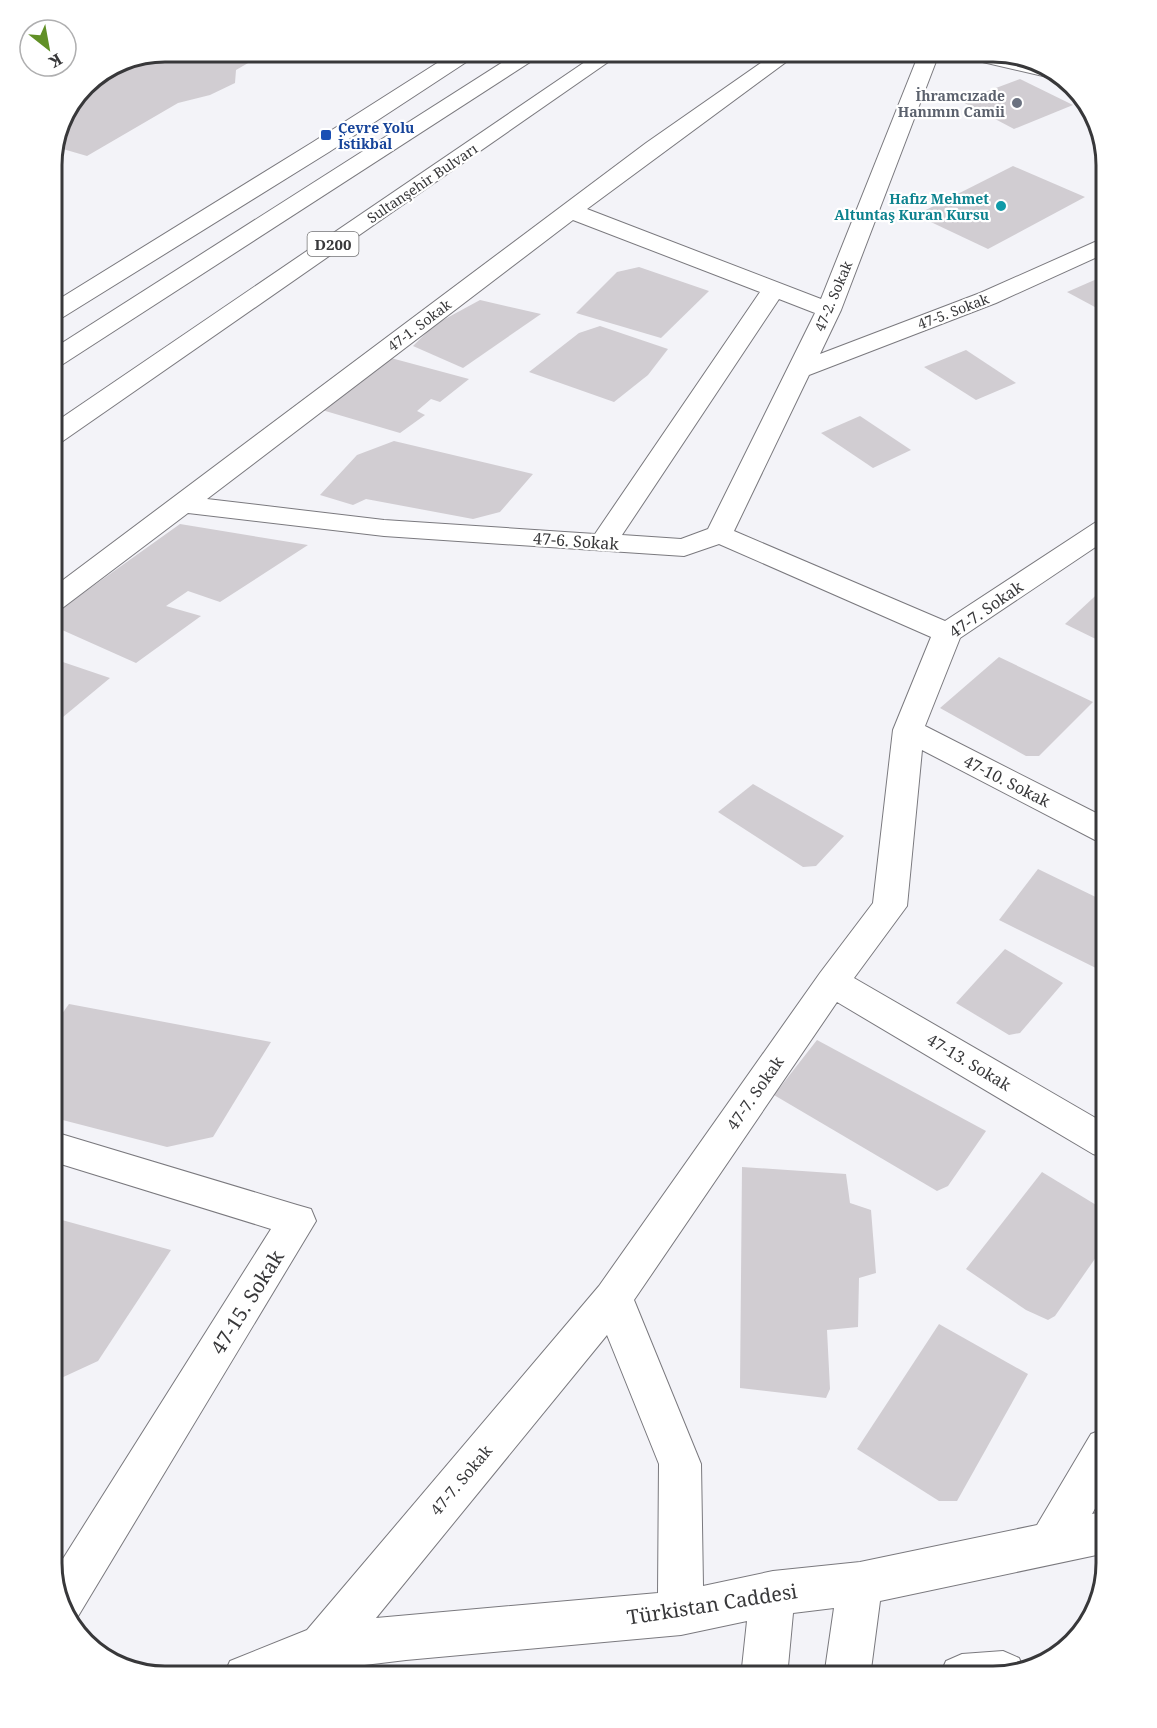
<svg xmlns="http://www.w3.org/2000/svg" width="1157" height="1728" viewBox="0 0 1157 1728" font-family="'Noto Serif',serif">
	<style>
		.building { fill: #d1cdd2 }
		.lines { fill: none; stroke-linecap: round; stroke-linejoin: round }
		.minor-casing { stroke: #7a797e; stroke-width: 2 }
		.highway-casing { stroke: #7a797e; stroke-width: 2 }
		.minor { fill: #fff; fill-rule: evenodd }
		.highway { fill: #fff; fill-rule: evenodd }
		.worship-dot { fill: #6b7280; stroke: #fff; stroke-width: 2 }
		.transit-dot { fill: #1a4fb4; stroke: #fff; stroke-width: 2 }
		.culture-dot { fill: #0f9aa8; stroke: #fff; stroke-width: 2 }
		.labels { text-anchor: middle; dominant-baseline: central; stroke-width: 4.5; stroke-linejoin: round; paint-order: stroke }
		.far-worship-label { font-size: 14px; font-weight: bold; fill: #5b616d; stroke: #fff; text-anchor: end }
		.far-transit-label { font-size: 14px; font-weight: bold; fill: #164399; stroke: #fff; text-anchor: start }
		.far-street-label { font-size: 14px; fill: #38383a; stroke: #fff }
		.far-culture-label { font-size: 14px; font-weight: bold; fill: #0d838f; stroke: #fff; text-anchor: end }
		.shield { fill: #fff; stroke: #747475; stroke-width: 1.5 }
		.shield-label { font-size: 15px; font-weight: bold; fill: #38383a }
		.street-label { font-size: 16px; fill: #38383a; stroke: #fff }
		.near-street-label { font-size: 20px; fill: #38383a; stroke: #fff }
		.rim { fill: none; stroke: #38383a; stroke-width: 3 }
	</style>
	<rect width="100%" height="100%" fill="#f3f3f8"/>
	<g class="building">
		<polygon points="165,51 269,51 236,70 235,83 210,95 178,103 87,156 56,147 85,84 122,60"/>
		<polygon points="1020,79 1073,105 1014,129 961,101"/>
		<polygon points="1013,166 1085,197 988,249 916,215"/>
		<polygon points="639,267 709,291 661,338 576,313 617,272"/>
		<polygon points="1106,275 1106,313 1067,292"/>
		<polygon points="480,300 541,314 463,368 413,346 434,325"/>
		<polygon points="600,326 668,349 648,375 614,402 529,372 579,333"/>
		<polygon points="966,350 1016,383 976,400 924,367"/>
		<polygon points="391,358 469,379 440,402 431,399 417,411 425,415 400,433 322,410"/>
		<polygon points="860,416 911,450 873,468 821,433"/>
		<polygon points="394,441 533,474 500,512 473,519 366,499 353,505 320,495 357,455"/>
		<polygon points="180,524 308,545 220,602 188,591 166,606 201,616 136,663 51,625 51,616"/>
		<polygon points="1106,586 1106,644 1065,624"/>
		<polygon points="999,657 1093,702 1039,756 1026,756 940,708"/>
		<polygon points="51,658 110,678 51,727"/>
		<polygon points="753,784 844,836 816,866 803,867 718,812"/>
		<polygon points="1038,869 1106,902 1106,973 999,920"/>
		<polygon points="1005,949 1063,983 1020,1033 1009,1035 956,1003"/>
		<polygon points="69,1004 271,1042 213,1137 167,1147 51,1117 51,1029"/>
		<polygon points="817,1040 986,1131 948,1186 937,1191 774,1095"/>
		<polygon points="742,1167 846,1174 850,1203 871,1210 876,1273 859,1278 858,1327 827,1330 830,1389 826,1398 740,1388"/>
		<polygon points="1042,1172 1106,1211 1106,1243 1055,1316 1048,1320 1026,1310 966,1269"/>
		<polygon points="51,1217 171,1250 98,1361 59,1379 51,1377"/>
		<polygon points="939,1324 1028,1374 957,1501 939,1501 857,1449"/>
		<polygon points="51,1404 61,1407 51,1425"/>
	</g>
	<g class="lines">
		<g class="minor-casing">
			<g id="minor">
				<polygon points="456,51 480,51 477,55 329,152 60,319 51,321 51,304 313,142"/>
				<path d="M 778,51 L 801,51 L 587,209 L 821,299 L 920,51 L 940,51 L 841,310 L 820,354 L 980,293 L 1106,237 L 1106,253 L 996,303 L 809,375 L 734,531 L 945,621 L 1096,522 L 1106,520 L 1106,540 L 960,638 L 925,726 L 1106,818 L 1106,843 L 1095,840 L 922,750 L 907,906 L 854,978 L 1106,1124 L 1106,1158 L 1093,1154 L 837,1002 L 634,1300 L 701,1464 L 703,1586 L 773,1571 L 860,1562 L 1037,1525 L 1091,1434 L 1106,1428 L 1106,1489 L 1092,1514 L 1106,1511 L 1106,1553 L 880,1601 L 870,1677 L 824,1677 L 834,1608 L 793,1613 L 787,1677 L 741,1677 L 747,1621 L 681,1635 L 406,1660 L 323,1670 L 305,1677 L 223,1677 L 230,1661 L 307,1630 L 599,1286 L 820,973 L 873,903 L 893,730 L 931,637 L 719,544 L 684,556 L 384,536 L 188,513 L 61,609 L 51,612 L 51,589 L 646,143 ZM 573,220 L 760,292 L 595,534 L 384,520 L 207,499 ZM 779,299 L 815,313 L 708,529 L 681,539 L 622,535 ZM 607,1335 L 659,1464 L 658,1593 L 376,1618 Z"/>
				<path d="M 951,51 C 986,51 1036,53 1061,78 L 1056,79 L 961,57 L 954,55 Z"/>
				<polygon points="51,1131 297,1205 311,1209 316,1221 77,1618 68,1621 54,1573 271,1229 51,1161"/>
				<polygon points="1003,1651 1019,1658 1024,1669 992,1677 939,1677 946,1661 962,1654"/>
			</g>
		</g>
		<g class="highway-casing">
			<g id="highway">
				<polygon points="520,51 544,51 541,55 60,366 51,368 51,350"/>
				<polygon points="601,51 624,51 60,443 51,445 51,425"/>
			</g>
		</g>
		<use href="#minor" class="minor"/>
		<use href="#highway" class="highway"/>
	</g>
	<circle class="worship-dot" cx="1017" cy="103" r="6"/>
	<rect class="transit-dot" x="320" y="129" width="12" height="12" rx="3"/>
	<circle class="culture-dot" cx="1001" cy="206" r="6"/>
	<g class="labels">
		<g class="far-worship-label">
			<text x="1005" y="95">İhramcızade<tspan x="1005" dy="16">Hanımın Camii</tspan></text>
		</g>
		<g class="far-transit-label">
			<text x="338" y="127">Çevre Yolu<tspan x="338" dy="16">İstikbal</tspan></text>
		</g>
		<g class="far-street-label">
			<text transform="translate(422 183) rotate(-34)">Sultanşehir Bulvarı</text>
			<text transform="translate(833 296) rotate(-67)">47-2. Sokak</text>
			<text transform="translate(953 311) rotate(-21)">47-5. Sokak</text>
			<text transform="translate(419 325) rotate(-37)">47-1. Sokak</text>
		</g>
		<g class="far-culture-label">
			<text x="989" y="198">Hafız Mehmet<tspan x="989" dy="16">Altuntaş Kuran Kursu</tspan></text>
		</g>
		<rect class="shield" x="307.5" y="232" width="51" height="24" rx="4.5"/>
		<g class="shield-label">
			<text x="333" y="244">D200</text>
		</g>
		<g class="street-label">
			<text transform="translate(576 541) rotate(4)">47-6. Sokak</text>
			<text transform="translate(986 609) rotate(-35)">47-7. Sokak</text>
			<text transform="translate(1007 781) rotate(27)">47-10. Sokak</text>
			<text transform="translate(969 1062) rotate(31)">47-13. Sokak</text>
			<text transform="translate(755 1093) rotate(-55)">47-7. Sokak</text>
			<text transform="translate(461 1480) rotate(-50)">47-7. Sokak</text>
		</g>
		<g class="near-street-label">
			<text transform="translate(247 1302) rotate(-58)">47-15. Sokak</text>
			<text transform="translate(712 1604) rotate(-9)">Türkistan Caddesi</text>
		</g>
	</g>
	<path d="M0 0H1157V1728H0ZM165 62H993A103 103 0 0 1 1096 165V1563A103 103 0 0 1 993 1666H165A103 103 0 0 1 62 1563V165A103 103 0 0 1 165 62Z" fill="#fff" fill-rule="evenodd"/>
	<path class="rim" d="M165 62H993A103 103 0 0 1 1096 165V1563A103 103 0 0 1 993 1666H165A103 103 0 0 1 62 1563V165A103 103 0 0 1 165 62Z"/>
	<g transform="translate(48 48) rotate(149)"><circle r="28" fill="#ffffff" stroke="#afafb0" stroke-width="1.5"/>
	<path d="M0-4.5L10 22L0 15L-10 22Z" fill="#619026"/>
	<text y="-9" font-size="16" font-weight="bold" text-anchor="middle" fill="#38383a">K</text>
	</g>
</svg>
